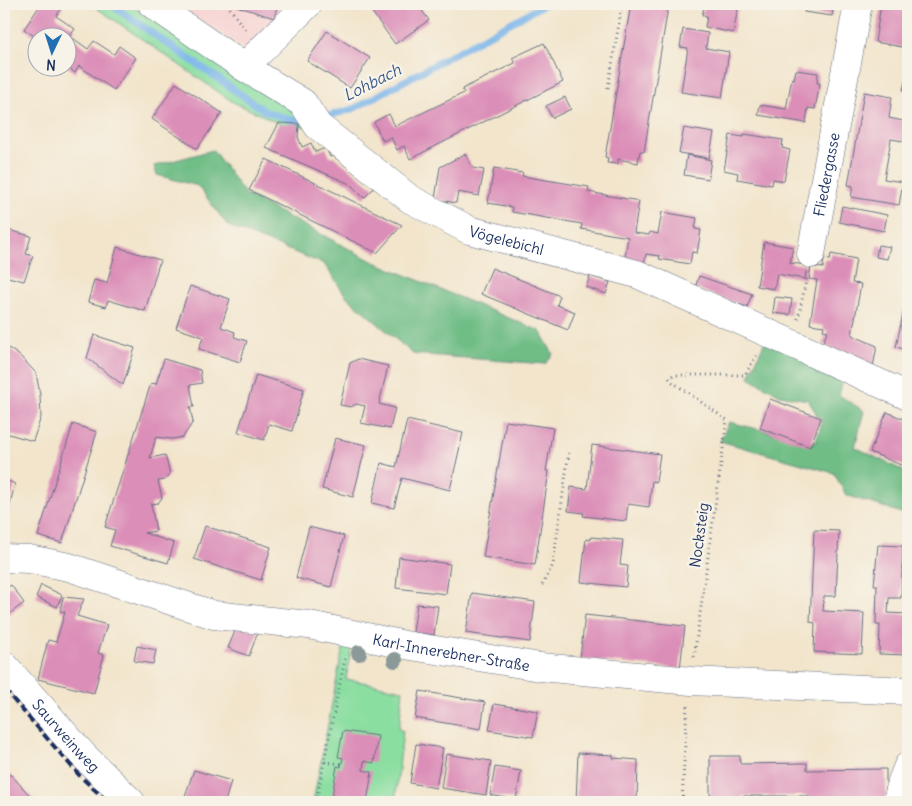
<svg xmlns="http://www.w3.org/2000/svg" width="912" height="806" viewBox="0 0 912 806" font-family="Delius,sans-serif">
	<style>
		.built { fill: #f7cfd0 }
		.green { fill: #8adea0; stroke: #52867f }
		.forest { fill: #6fbd86; stroke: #457672 }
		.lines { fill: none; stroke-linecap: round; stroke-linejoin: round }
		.stream { stroke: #78b4ea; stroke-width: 7 }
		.building { fill: #db8eb8 }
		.minor-casing { stroke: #666f84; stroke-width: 29 }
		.path { stroke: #666f84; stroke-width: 3; stroke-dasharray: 1 4; stroke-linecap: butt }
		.minor { stroke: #fff; stroke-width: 28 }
		.rail { stroke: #1b2f5e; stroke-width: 4; stroke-dasharray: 8 4; stroke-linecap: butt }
		.tree { fill: #8b9998 }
		.labels { text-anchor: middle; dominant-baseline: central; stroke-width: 5; stroke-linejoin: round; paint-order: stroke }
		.street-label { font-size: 15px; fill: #1b2f5e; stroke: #f7f3e8 }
		.water-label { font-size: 16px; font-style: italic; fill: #375788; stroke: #f7f3e8 }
	</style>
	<rect width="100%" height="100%" fill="#f7f3e8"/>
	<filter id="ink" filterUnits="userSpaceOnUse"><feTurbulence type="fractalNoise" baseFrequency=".02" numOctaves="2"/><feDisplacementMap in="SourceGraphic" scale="10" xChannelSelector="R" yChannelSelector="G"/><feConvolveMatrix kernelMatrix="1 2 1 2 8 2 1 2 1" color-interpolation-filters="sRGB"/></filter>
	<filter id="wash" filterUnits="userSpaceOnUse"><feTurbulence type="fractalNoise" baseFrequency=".0096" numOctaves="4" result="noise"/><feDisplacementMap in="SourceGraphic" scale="20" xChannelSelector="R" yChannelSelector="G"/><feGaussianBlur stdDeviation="1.12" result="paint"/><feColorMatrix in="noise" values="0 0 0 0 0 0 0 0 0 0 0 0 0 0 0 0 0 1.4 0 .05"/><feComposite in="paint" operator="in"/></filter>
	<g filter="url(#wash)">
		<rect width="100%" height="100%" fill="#f2e5cc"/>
		<polygon class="built" points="178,4 297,4 248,52"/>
		<g class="green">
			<polygon points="91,4 129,4 189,45 318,126 285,126 233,102"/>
			<polygon points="344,642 352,644 346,679 403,690 399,729 403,731 395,802 313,802"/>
		</g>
		<g class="forest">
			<polygon points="213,150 245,194 372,261 540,331 553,354 545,364 413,354 346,296 324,264 228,226 198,186 157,175 154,166"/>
			<polygon points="768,334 846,369 839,395 864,411 855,447 908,473 908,515 846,495 834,473 720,441 729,422 815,443 822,423 808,400 780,395 749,377"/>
		</g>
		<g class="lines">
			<g class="stream">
				<polyline points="110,4 265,111 291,120 305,120"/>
				<polyline points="321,118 353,109 545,4"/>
			</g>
		</g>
		<g id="blocks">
			<g class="building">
				<polygon points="41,4 56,4 62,8 56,16 75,29 70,36 88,49 94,41 114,54 119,46 136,58 114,90 79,66 75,73 68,67 68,38 37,38 24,29"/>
				<polygon points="230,4 278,4 274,18"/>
				<polygon points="366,4 417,4 429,20 395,44"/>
				<polygon points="631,4 672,4 671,9 668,8 644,152 640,151 638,163 618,159 618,164 607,163 608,158 605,157"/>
				<polygon points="705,4 739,4 733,33 705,27 707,16 702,15"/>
				<polygon points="805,4 834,4 832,16 804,12"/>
				<polygon points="881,4 908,4 908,48 875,42"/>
				<polygon points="683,29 708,33 706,48 729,52 722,98 681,92 688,48 680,47"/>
				<polygon points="327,31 370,58 350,88 307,61"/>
				<polygon points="544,43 563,82 410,159 404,146 397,150 391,137 383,141 374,122 389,114 395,126 464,93 462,89 515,63 512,58"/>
				<polygon points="796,70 818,73 817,83 820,83 815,109 808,108 806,123 758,115 760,105 786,109 792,78 794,79"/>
				<polygon points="908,72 908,92 903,90"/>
				<polygon points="176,83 222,113 197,149 152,119"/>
				<polygon points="864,92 892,97 889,118 908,122 908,142 891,139 884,179 903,182 899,205 851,197 853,186 848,185"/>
				<polygon points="565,97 571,109 552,118 546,106"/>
				<polygon points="279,123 299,124 298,137 302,147 311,143 315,152 326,148 330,157 333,156 374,188 364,198 350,184 266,148"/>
				<polygon points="684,128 714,133 709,158 679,153"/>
				<polygon points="744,134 783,140 782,148 790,150 784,181 773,179 772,185 737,179 738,173 724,170 730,135 744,137"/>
				<polygon points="465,154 473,168 484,170 479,196 458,192 456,203 435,199 440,167"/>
				<polygon points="687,155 711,160 708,179 684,175"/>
				<polygon points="266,159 402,225 377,253 249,190"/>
				<polygon points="494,168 523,173 522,176 589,187 588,192 639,201 634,233 649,235 650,232 658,234 662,212 697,218 695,229 701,230 697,253 692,252 690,264 659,259 660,256 646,254 644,264 625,257 628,237 581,229 582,224 512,212 512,207 488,203"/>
				<polygon points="842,206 887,215 884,231 839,222"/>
				<polygon points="4,229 31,236 26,254 33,256 24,281 4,276"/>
				<polygon points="764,242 793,247 790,263 807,265 805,279 777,274 774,289 757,286"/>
				<polygon points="878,245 890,247 887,259 876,257"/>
				<polygon points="117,247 160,260 145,311 108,300 106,307 88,302 94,280 107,283"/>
				<polygon points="831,254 856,259 852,283 861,284 852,335 877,346 873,367 822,344 828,331 823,330 824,326 810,324 817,280 809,279 811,266 823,268 824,259 830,260"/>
				<polygon points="492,268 560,296 557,305 575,312 568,330 481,294"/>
				<polygon points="590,276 610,282 606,294 586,287"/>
				<polygon points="699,276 752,294 747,307 695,288"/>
				<polygon points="190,286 230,299 221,327 235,332 234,337 247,341 240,362 199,349 203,337 176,328"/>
				<polygon points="907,295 908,296 908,350 896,347"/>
				<polygon points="775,297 792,299 790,315 773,313"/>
				<polygon points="94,335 135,348 123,385 87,358"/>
				<polygon points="4,345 20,356 36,373 40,395 41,417 33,441 9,434 4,430"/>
				<polygon points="164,359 200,370 202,383 190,385 194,407 190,407 193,422 183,437 172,439 156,437 150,458 165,455 170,474 165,480 158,481 162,498 158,503 151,504 156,531 144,533 174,543 168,563 110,546 115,530 105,527 151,383 156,384"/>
				<polygon points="358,359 388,366 379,404 395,408 390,429 361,423 365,406 356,404 351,407 340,405 350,363"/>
				<polygon points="256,375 304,389 292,431 269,424 264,440 238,432"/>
				<polygon points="770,399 821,418 810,447 760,428"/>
				<polygon points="887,412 908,421 908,468 870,452"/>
				<polygon points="407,420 463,433 450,490 402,478 394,508 372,503 381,463 396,467"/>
				<polygon points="506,421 553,428 546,471 549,471 535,565 483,557"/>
				<polygon points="73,424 97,432 62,543 38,536"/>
				<polygon points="335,438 366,445 353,497 322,489"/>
				<polygon points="592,445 660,454 656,482 652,481 649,507 628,504 626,521 583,516 584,513 568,511 571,487 587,489"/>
				<polygon points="4,479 15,484 4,528"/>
				<polygon points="205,526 271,547 261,580 194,559"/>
				<polygon points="309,527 344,536 331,587 296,578"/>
				<polygon points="814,530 839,531 836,596 824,596 823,611 864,613 862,654 814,652 815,623 810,622"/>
				<polygon points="591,537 623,540 620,565 628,566 626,587 581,582 586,539 590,540"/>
				<polygon points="878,545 903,546 901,598 889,598 888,613 908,614 908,655 879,654 880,625 876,625 877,585 874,585"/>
				<polygon points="399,557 450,564 446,594 396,588"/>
				<polygon points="11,585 24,603 4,618 4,590"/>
				<polygon points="41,585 62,595 57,607 36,597"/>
				<polygon points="472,593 535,602 530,642 466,633"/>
				<polygon points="63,597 84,599 77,616 107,625 98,653 104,655 94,693 38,679 48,640 56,642 65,612 60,611"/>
				<polygon points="417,604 438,606 434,635 413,632"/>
				<polygon points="585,615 685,626 680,669 580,659"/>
				<polygon points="238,624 258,632 249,656 228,648"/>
				<polygon points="137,646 156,650 153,664 134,661"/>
				<polygon points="420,691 485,702 481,729 415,718"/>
				<polygon points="494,704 538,711 533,737 489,730"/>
				<polygon points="343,731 378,736 374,763 364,761 363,770 372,772 367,802 331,802 337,766 341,767 342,762 343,758 338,757"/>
				<polygon points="416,744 443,748 436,788 410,783"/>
				<polygon points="578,753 613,755 613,758 638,760 637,802 576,802"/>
				<polygon points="446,754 491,761 486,795 441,788"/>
				<polygon points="710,756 740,756 740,764 807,763 807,770 886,769 886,802 809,802 809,796 742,796 742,802 710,802"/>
				<polygon points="495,767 521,771 516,800 490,795"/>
				<polygon points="194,770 231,781 225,802 183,802"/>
				<polygon points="4,774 11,775 36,802 4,802"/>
			</g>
		</g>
	</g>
	<g filter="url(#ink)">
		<use href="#blocks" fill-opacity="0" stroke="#666f84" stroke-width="1"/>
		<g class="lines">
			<g class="minor-casing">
				<g id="minor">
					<path id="s1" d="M 152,4 L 244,67 L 303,103 L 318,126 L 410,199 L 469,230 L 637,274 L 908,396"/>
					<polyline points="244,67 308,4"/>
					<path id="s2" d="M 811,254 L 858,4"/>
					<path id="s3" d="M 4,558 L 29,559 L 69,567 L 214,615 L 309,625 L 405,645 L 540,667 L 691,681 L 908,691"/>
					<path id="s4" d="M 4,665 L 83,755 L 131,802"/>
					<polyline points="897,802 902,781 908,766"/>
				</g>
			</g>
			<g class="path">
				<polyline points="227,4 245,30"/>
				<polyline points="608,88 622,6"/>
				<polyline points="798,319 807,276"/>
				<polyline points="542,585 553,565 569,451"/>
				<polyline points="694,657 727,420 671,381 669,378 673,375 745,375 757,354"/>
				<polyline points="325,762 342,764"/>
				<polyline points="316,802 345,658"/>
				<polyline points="682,802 687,706"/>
			</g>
			<use href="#minor" class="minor"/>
			<polyline class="rail" points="4,689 80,776 108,802"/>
		</g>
		<g class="tree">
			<circle cx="359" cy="653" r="8"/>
			<circle cx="395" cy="660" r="8"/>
		</g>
	</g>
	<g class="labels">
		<g class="street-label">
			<text stroke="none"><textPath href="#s2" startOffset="81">Fliedergasse</textPath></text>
			<text stroke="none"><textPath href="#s1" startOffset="431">Vögelebichl</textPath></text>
			<text transform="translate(699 535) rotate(-82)">Nocksteig</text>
			<text stroke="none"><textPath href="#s3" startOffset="459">Karl-Innerebner-Straße</textPath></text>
			<text stroke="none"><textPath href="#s4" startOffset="94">Saurweinweg</textPath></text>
		</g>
		<g class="water-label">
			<text transform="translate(372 82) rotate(-27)">Lohbach</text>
		</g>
	</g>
	<rect width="912" height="806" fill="none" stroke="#f7f3e8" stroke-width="20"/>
	<g transform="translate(52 52) rotate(184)"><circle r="24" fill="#f7f3e8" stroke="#9fa5b1"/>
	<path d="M0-4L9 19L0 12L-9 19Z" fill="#1f6fb2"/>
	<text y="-8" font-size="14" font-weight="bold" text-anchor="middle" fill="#1b2f5e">N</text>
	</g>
</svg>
